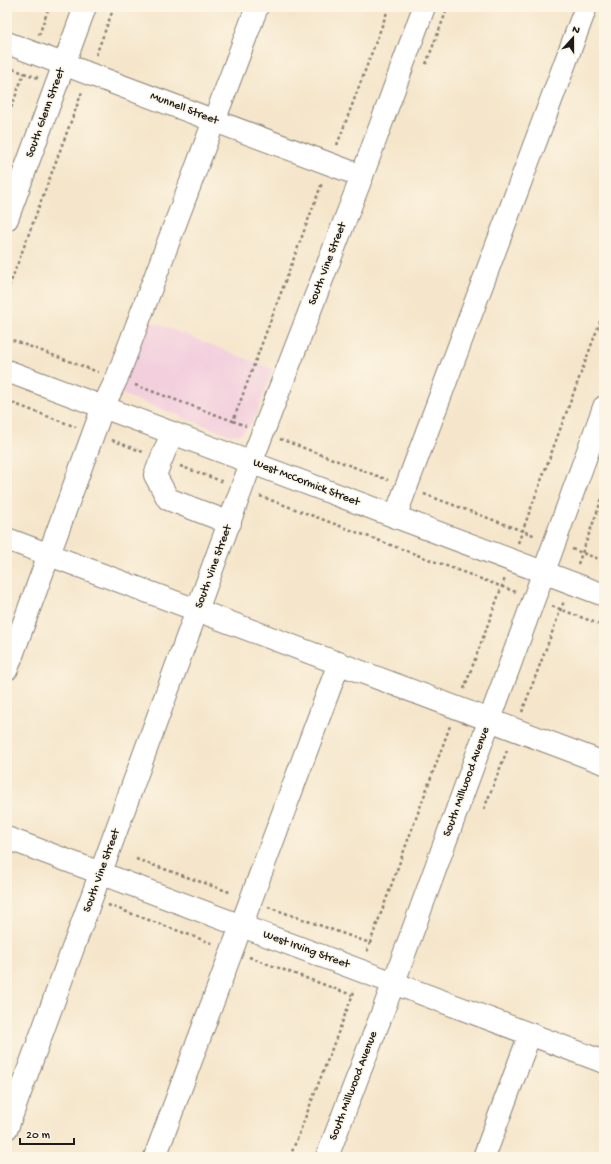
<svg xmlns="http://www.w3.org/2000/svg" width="611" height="1164" viewBox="0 0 611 1164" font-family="'Gochi Hand',sans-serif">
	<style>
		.built { fill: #f3cfde }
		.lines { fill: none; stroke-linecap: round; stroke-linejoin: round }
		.minor-casing { stroke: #888174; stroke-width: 24 }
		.path { stroke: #888174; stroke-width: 2.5; stroke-dasharray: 3 3; stroke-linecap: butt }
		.minor { stroke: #fff; stroke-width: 22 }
		.labels { text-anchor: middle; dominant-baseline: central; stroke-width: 3; stroke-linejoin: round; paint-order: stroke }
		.street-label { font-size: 12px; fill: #1c1c1c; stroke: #fcf5e5 }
	</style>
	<rect width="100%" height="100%" fill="#fcf5e5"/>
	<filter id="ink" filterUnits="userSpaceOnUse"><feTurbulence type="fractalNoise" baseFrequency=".025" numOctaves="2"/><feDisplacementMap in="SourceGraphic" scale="8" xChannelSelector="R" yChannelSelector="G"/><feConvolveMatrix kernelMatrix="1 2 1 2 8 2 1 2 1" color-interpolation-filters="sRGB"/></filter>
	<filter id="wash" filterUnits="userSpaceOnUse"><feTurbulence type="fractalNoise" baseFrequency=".012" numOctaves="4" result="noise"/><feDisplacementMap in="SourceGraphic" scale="16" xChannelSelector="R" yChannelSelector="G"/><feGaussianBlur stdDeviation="0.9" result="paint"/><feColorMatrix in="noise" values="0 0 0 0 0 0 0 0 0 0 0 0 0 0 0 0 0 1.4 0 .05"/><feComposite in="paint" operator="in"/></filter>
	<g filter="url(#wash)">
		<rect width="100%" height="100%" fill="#f5e6cb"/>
		<polygon class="built" points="140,317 273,369 256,416 249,427 240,434 230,435 113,391"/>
	</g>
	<g filter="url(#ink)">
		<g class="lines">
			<g class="minor-casing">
				<g id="minor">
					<polyline points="7,43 362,176"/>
					<polyline points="7,219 85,7"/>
					<polyline points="7,371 604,595"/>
					<polyline points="172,433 155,475 168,499 230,523"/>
					<polyline points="395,517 586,7"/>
					<polyline points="7,539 604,763"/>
					<polyline points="7,669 103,407 117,378 257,7"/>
					<polyline points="7,838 604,1062"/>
					<polyline points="7,1128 251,463 362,176 424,7"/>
					<polyline points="155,1157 339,663"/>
					<polyline points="327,1157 394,982 604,407"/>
					<polyline points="484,1157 530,1034"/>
				</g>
			</g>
			<g class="path">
				<polyline points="39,35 49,7"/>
				<polyline points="96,55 114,7"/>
				<polyline points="426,64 448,7"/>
				<polyline points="7,67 38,78"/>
				<polyline points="7,119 24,73"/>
				<polyline points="337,145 389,7"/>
				<polyline points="7,292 82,92"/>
				<polyline points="7,338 98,372"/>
				<polyline points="135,385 233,421 322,183 321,182"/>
				<polyline points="7,401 76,427"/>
				<polyline points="233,421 246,426"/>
				<polyline points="280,439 388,480"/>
				<polyline points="112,440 143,452"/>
				<polyline points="180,466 224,482"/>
				<polyline points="424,494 536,536"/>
				<polyline points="260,496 516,592"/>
				<polyline points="518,543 604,311"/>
				<polyline points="572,549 604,561"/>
				<polyline points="578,564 604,493"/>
				<polyline points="552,606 604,626"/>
				<polyline points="464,689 505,578"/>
				<polyline points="522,712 564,601"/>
				<polyline points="484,809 508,748"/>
				<polyline points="136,859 232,893"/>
				<polyline points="108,905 214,944"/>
				<polyline points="268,907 370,943 367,952"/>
				<polyline points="370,943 450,726"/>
				<polyline points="249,957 352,995"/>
				<polyline points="290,1157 355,989"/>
			</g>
			<use href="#minor" class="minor"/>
		</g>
	</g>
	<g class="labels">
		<g class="street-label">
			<text transform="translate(184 109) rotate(21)">Munnell Street</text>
			<text transform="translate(46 113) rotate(-70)">South Glenn Street</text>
			<text transform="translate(328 264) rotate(-69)">South Vine Street</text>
			<text transform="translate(306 483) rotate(21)">West McCormick Street</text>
			<text transform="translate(214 567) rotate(-70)">South Vine Street</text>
			<text transform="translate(467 782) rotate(-70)">South Millwood Avenue</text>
			<text transform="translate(102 871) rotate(-70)">South Vine Street</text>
			<text transform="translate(306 950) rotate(20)">West Irving Street</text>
			<text transform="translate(354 1086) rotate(-69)">South Millwood Avenue</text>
		</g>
	</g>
	<rect width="611" height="1164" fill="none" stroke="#fcf5e5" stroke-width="24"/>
	<g transform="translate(573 38) rotate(21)" stroke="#fcf5e5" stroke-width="3" paint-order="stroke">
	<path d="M0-3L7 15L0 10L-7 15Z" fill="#1c1c1c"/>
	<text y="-6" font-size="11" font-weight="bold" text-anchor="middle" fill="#1c1c1c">N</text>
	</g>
	<path d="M20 1138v6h54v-6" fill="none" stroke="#1c1c1c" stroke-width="2"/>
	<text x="26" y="1138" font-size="12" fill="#1c1c1c" stroke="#fcf5e5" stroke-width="3" paint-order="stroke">20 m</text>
</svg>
